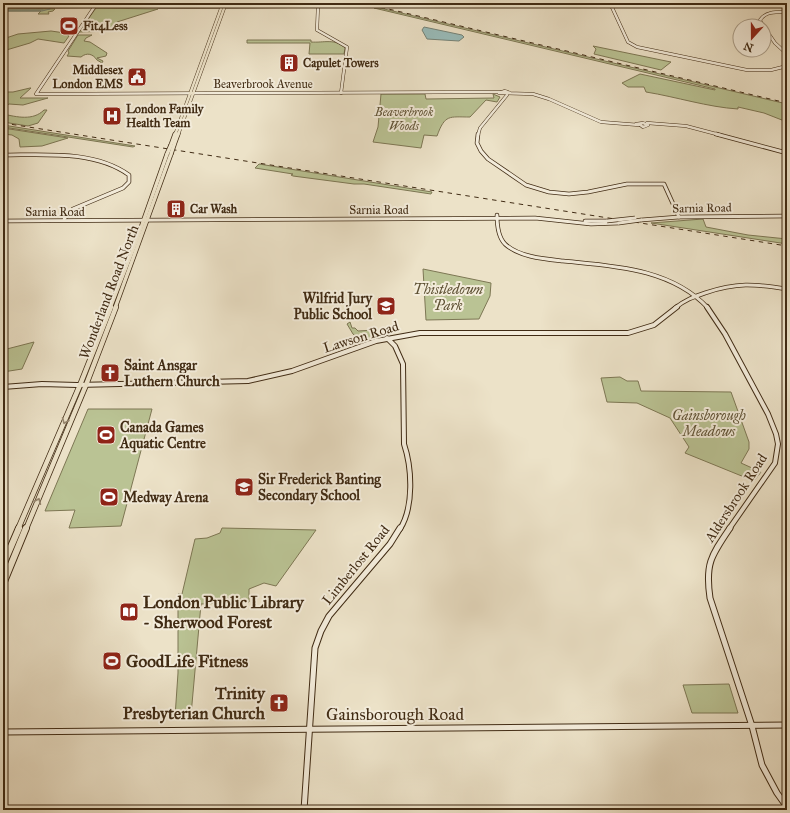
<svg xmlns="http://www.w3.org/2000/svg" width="790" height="813" viewBox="0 0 790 813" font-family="'IM FELL Great Primer',serif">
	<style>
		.green { fill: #bac394; stroke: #7d7754 }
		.water { fill: #99bdbb; stroke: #758378 }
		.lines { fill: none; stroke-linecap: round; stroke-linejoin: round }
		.stream { stroke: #758378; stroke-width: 1 }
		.secondary-far3-casing { stroke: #402b14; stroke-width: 3.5 }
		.secondary-far2-casing { stroke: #402b14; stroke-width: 4.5 }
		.secondary-far1-casing { stroke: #402b14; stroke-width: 6 }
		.secondary-casing { stroke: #402b14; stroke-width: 7 }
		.primary-far3-casing { stroke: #402b14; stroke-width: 3.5 }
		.primary-far2-casing { stroke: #402b14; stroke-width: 5 }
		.primary-far1-casing { stroke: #402b14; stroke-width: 6 }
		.primary-casing { stroke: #402b14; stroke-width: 8 }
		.secondary-far3 { stroke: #f3ecdb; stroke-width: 2.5 }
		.secondary-far2 { stroke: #f3ecdb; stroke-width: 3 }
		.secondary-far1 { stroke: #f3ecdb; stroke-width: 4 }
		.secondary { stroke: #f3ecdb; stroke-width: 5 }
		.primary-far3 { stroke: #ece2c8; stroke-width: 2.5 }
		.primary-far2 { stroke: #ece2c8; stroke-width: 3.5 }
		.primary-far1 { stroke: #ece2c8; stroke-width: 4.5 }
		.primary { stroke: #ece2c8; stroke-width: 6 }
		.rail { stroke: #402b14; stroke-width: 1; stroke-dasharray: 4.5 4.5; stroke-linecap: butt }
		.secondary-bridge-casing { stroke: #402b14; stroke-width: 4.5; stroke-linecap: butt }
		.primary-bridge-casing { stroke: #402b14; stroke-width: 5; stroke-linecap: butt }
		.secondary-bridge { stroke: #f3ecdb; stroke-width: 3 }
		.primary-bridge { stroke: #ece2c8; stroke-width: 3.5 }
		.oneway { stroke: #96866e }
		.labels { text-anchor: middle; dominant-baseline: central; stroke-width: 4; stroke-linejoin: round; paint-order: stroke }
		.far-poi-label { font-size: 12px; font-weight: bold; fill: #402b14; stroke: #f3ecdb; text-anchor: start }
		.far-street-label { font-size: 12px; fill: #402b14; stroke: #f3ecdb }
		.far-park-label { font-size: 12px; font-style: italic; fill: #5e5134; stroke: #f3ecdb }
		.park-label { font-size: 14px; font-style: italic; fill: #5e5134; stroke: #f3ecdb }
		.street-label { font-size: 14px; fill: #402b14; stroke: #f3ecdb }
		.poi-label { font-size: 14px; font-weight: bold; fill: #402b14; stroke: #f3ecdb; text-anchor: start }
		.near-poi-label { font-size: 17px; font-weight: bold; fill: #402b14; stroke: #f3ecdb; text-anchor: start }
		.near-street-label { font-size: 17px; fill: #402b14; stroke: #f3ecdb }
	</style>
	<rect width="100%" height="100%" fill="#ece2c8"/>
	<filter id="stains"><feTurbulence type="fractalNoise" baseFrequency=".005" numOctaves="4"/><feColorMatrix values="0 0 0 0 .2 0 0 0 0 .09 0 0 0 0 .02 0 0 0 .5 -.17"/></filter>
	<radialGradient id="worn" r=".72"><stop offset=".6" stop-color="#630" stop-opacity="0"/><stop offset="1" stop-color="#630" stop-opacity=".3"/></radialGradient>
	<g class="green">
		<polygon points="96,8 158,9 117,22 112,31 79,32"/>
		<path d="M 374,8 L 380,8 L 787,104 L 787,122 L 764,113 L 738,107 L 738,109 C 707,107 677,97 646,92 L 644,87 L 628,87 L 622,83 L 640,74 L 715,90 L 715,89 Z"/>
		<polygon points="3,9 55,9 53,11 48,12 49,14 38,14 41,11 3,11"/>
		<polygon points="51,31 65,33 69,36 64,43 38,39 30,43 3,51 3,39 18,34"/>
		<path d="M 78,35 L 92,35 L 86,38 L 84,41 L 90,42 L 107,53 L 106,56 L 97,58 L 103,61 L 102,63 L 97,60 C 93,54 87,52 81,57 L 67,56 L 69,53 L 68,51 Z"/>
		<path d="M 247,40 L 311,40 L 311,42 C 324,43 335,38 345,48 L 344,54 L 309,54 L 310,43 L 247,43 Z"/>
		<polygon points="593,46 671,62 661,70 594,54 596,49"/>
		<polygon points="30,88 31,88 20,98 48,98 23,105 9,104 3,108 3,92 13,92"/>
		<path d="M 381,94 L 425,94 L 426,99 L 494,98 L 493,94 L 500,97 L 497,102 L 486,100 L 470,117 C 449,117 445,114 437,136 L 424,135 L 421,148 L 373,142 L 378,127 Z"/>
		<path d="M 44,110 L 47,110 L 38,123 L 28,126 L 3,122 L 3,114 C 17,117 33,121 44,110 Z"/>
		<polygon points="3,125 135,146 133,147 3,127"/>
		<polygon points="3,128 68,138 42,146 20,147 19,139 12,135 3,134"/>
		<polygon points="259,164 432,192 431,194 364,184 354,184 293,176 291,175 293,174 255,168"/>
		<polygon points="703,219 706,227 748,235 787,239 787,244 651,223"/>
		<polygon points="423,269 491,283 490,296 479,319 426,320"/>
		<polygon points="350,322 352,328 355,328 358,331 374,330 375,327 382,336 362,342 353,334 347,324"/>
		<polygon points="34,342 22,369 3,372 3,350"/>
		<polygon points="620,377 627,381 638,381 641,391 731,392 749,442 749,449 741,463 761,472 754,481 685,453 689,447 670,418 637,403 607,402 601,378"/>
		<polygon points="88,409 152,409 121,526 69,528 75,510 45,511"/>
		<polygon points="222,528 316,530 276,586 264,583 249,589 249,602 201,604 191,715 175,717 178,673 178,594 182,594 195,539 207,538 220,533"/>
		<polygon points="729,684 738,713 692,713 683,685"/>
	</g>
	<polygon class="water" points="424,27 462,35 464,37 459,41 427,39 422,30"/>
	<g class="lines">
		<g class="stream">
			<polyline points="3,10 43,10"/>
			<polyline points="3,11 42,11 50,9"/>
		</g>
		<g class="secondary-far3-casing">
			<g id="secondary-far3">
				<polyline points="97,3 36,94 500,92"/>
				<polyline points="610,3 628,42 637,47 747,70 771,70 787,66"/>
				<polyline points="627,5 787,4"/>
				<polyline points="318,6 317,30 347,47 341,93"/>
				<polyline points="3,7 161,6"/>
				<polyline points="159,7 629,4"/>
				<path d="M 763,26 L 760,20 C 766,11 777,12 787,12"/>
				<polyline points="764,27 775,43 787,54"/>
				<polyline points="510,93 505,91 499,93 533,94 549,99 601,122 639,125"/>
				<polyline points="647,123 686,126 720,135"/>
				<polyline points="636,124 643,123 648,125 643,127 639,124"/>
				<polyline points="478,135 480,128 507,95"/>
			</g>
		</g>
		<g class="secondary-far2-casing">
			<g id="secondary-far2">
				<polyline points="478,134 477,143 481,151 488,159 526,185 549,192 569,194 588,192 627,184 664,184 679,217"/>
				<polyline points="716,134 787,153"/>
				<path d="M 3,155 C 44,155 94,150 129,175 L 129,182 L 123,188 L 73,209 L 64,219"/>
				<path d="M 497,215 C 497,224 498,237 505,244 C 519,257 544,259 563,261 C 613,266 671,268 708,308"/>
				<polyline points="641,220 679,217 787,216"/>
				<polyline points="3,221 535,218 591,224 619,223"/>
				<polyline points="585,221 607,221"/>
				<path d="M 675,308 C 685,300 693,297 705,293 C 737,282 754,284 787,289"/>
			</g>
		</g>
		<g class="secondary-far1-casing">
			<g id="secondary-far1">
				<polyline points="707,307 725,334 768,414 776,434 778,444 775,463 729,529"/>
				<path d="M 387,338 L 395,346 L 403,364 L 404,444 C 412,468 414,507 400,529"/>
				<polyline points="3,387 42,384 77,385 248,381 292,371 376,341 420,333 628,333 654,325 677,307"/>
			</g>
		</g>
		<g class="secondary-casing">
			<g id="secondary">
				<path d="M 730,528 C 711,556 705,564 710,598 L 752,726 L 762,765 L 777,793 L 787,807"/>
				<polyline points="3,732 787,725"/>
				<polyline points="304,810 315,648 321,631 329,616 390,544 400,528"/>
			</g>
		</g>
		<g class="primary-far3-casing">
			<g id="primary-far3">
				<polyline points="175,135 223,3"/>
				<polyline points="178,135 226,3"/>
			</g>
		</g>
		<g class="primary-far2-casing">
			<g id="primary-far2">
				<polyline points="171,145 175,134"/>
				<polyline points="174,145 178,134"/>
				<polyline points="110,308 137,239 167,154"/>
				<polyline points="115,308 171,154"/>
			</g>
		</g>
		<g class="primary-far1-casing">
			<g id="primary-far1">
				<polyline points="18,529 80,385 111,307"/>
				<polyline points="26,529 86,385 116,307"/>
			</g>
		</g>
		<g class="primary-casing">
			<g id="primary">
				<polyline points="3,565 19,528"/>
				<polyline points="3,584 26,528"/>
			</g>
		</g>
		<use href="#secondary-far3" class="secondary-far3"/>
		<use href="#secondary-far2" class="secondary-far2"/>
		<use href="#secondary-far1" class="secondary-far1"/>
		<use href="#secondary" class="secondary"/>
		<use href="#primary-far3" class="primary-far3"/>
		<use href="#primary-far2" class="primary-far2"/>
		<use href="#primary-far1" class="primary-far1"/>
		<use href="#primary" class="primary"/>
		<g class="rail">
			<polyline points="363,3 787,103"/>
			<polyline points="3,123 787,246"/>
		</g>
		<g class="secondary-bridge-casing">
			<g id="secondary-bridge">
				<polyline points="607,221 635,218"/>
				<polyline points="619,223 641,220"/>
			</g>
		</g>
		<g class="primary-bridge-casing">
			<g id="primary-bridge">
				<polyline points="167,154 171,145"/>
				<polyline points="171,154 174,145"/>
			</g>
		</g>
		<use href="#secondary-bridge" class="secondary-bridge"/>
		<use href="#primary-bridge" class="primary-bridge"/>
	</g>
	<defs><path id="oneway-chevron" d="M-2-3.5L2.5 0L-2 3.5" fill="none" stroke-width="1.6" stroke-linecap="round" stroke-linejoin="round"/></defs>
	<g class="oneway">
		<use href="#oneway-chevron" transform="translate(65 421) rotate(113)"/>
		<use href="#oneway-chevron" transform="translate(38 501) rotate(-67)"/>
	</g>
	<defs>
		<g id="stadium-square" transform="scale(1)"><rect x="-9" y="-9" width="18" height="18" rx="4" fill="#8f2418" stroke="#f3ecdb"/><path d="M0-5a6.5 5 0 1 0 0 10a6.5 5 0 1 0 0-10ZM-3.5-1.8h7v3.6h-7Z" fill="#fff"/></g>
		<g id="building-square" transform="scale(1)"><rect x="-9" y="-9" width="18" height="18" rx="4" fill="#8f2418" stroke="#f3ecdb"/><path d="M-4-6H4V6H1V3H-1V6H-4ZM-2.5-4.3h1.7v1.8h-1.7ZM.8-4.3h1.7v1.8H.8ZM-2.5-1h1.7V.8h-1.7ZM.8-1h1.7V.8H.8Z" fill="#fff"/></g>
		<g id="civic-square" transform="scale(1)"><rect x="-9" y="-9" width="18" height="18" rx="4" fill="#8f2418" stroke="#f3ecdb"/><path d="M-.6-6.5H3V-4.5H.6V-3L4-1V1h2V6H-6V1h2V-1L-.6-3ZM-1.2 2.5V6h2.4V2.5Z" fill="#fff"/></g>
		<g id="hospital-square" transform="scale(1)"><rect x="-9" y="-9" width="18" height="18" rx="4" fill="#8f2418" stroke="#f3ecdb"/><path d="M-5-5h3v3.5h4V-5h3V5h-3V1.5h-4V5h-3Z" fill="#fff"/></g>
		<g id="school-square" transform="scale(1)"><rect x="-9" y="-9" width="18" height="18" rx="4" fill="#8f2418" stroke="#f3ecdb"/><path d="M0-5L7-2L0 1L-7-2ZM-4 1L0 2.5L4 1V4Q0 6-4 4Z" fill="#fff"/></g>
		<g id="church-square" transform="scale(1)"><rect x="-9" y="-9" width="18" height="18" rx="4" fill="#8f2418" stroke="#f3ecdb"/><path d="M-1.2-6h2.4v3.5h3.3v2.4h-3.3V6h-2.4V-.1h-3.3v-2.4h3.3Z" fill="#fff"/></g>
		<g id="library-square" transform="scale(1)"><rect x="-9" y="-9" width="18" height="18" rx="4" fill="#8f2418" stroke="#f3ecdb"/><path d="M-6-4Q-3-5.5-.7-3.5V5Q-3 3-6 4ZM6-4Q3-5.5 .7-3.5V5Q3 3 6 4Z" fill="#fff"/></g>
	</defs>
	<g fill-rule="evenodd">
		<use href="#stadium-square" x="69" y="26"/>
		<use href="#building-square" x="289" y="63"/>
		<use href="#civic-square" x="137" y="77"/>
		<use href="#hospital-square" x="112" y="116"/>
		<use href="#building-square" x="176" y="209"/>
		<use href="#school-square" x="386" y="306"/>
		<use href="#church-square" x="110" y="373"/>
		<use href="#stadium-square" x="106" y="435"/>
		<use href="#school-square" x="244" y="487"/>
		<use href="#stadium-square" x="109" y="497"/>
		<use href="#library-square" x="129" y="612"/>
		<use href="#stadium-square" x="112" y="661"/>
		<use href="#church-square" x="279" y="703"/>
	</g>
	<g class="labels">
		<g class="far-poi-label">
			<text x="83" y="26">Fit4Less</text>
			<text x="303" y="63">Capulet Towers</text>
			<text x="123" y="70" text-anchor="end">Middlesex<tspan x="123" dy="14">London EMS</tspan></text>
			<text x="126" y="109">London Family<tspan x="126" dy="14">Health Team</tspan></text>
			<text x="190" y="209">Car Wash</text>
		</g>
		<g class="far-street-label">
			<text x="263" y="84">Beaverbrook Avenue</text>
			<text transform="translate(702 208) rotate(-1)">Sarnia Road</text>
			<text x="379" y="210">Sarnia Road</text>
			<text x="55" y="212">Sarnia Road</text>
		</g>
		<g class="far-park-label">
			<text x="404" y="112">Beaverbrook<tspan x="404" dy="14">Woods</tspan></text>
		</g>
		<g class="park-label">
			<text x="448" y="289">Thistledown<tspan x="448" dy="16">Park</tspan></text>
			<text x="709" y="415">Gainsborough<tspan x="709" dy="16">Meadows</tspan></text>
		</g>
		<g class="street-label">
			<text transform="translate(109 292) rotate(-69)">Wonderland Road North</text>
			<text transform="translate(361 337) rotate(-17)">Lawson Road</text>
			<text transform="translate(736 498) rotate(-57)">Aldersbrook Road</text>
			<text transform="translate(356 565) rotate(-51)">Limberlost Road</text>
		</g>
		<g class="poi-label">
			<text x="372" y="298" text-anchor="end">Wilfrid Jury<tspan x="372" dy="16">Public School</tspan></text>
			<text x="124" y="365">Saint Ansgar<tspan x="124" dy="16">Luthern Church</tspan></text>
			<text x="120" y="427">Canada Games<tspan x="120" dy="16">Aquatic Centre</tspan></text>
			<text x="258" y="479">Sir Frederick Banting<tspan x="258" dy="16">Secondary School</tspan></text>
			<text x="123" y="497">Medway Arena</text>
		</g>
		<g class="near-poi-label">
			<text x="143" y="602">London Public Library<tspan x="143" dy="20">- Sherwood Forest</tspan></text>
			<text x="126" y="661">GoodLife Fitness</text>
			<text x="265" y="693" text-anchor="end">Trinity<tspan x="265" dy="20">Presbyterian Church</tspan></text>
		</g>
		<g class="near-street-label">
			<text x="395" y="714">Gainsborough Road</text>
		</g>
	</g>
	<rect width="790" height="813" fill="none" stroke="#ece2c8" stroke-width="16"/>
	<rect x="4" y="4" width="782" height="805" fill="none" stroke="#402b14" stroke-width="2"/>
	<rect x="8" y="8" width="774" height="797" fill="none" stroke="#402b14"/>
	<g transform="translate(752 38) rotate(201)"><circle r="19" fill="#f3ecdb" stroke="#ab9f8b"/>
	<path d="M0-3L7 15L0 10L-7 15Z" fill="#8f2418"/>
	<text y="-6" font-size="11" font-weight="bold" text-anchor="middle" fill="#402b14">N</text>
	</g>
	<rect width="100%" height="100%" filter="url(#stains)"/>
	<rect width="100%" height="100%" fill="url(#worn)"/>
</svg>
